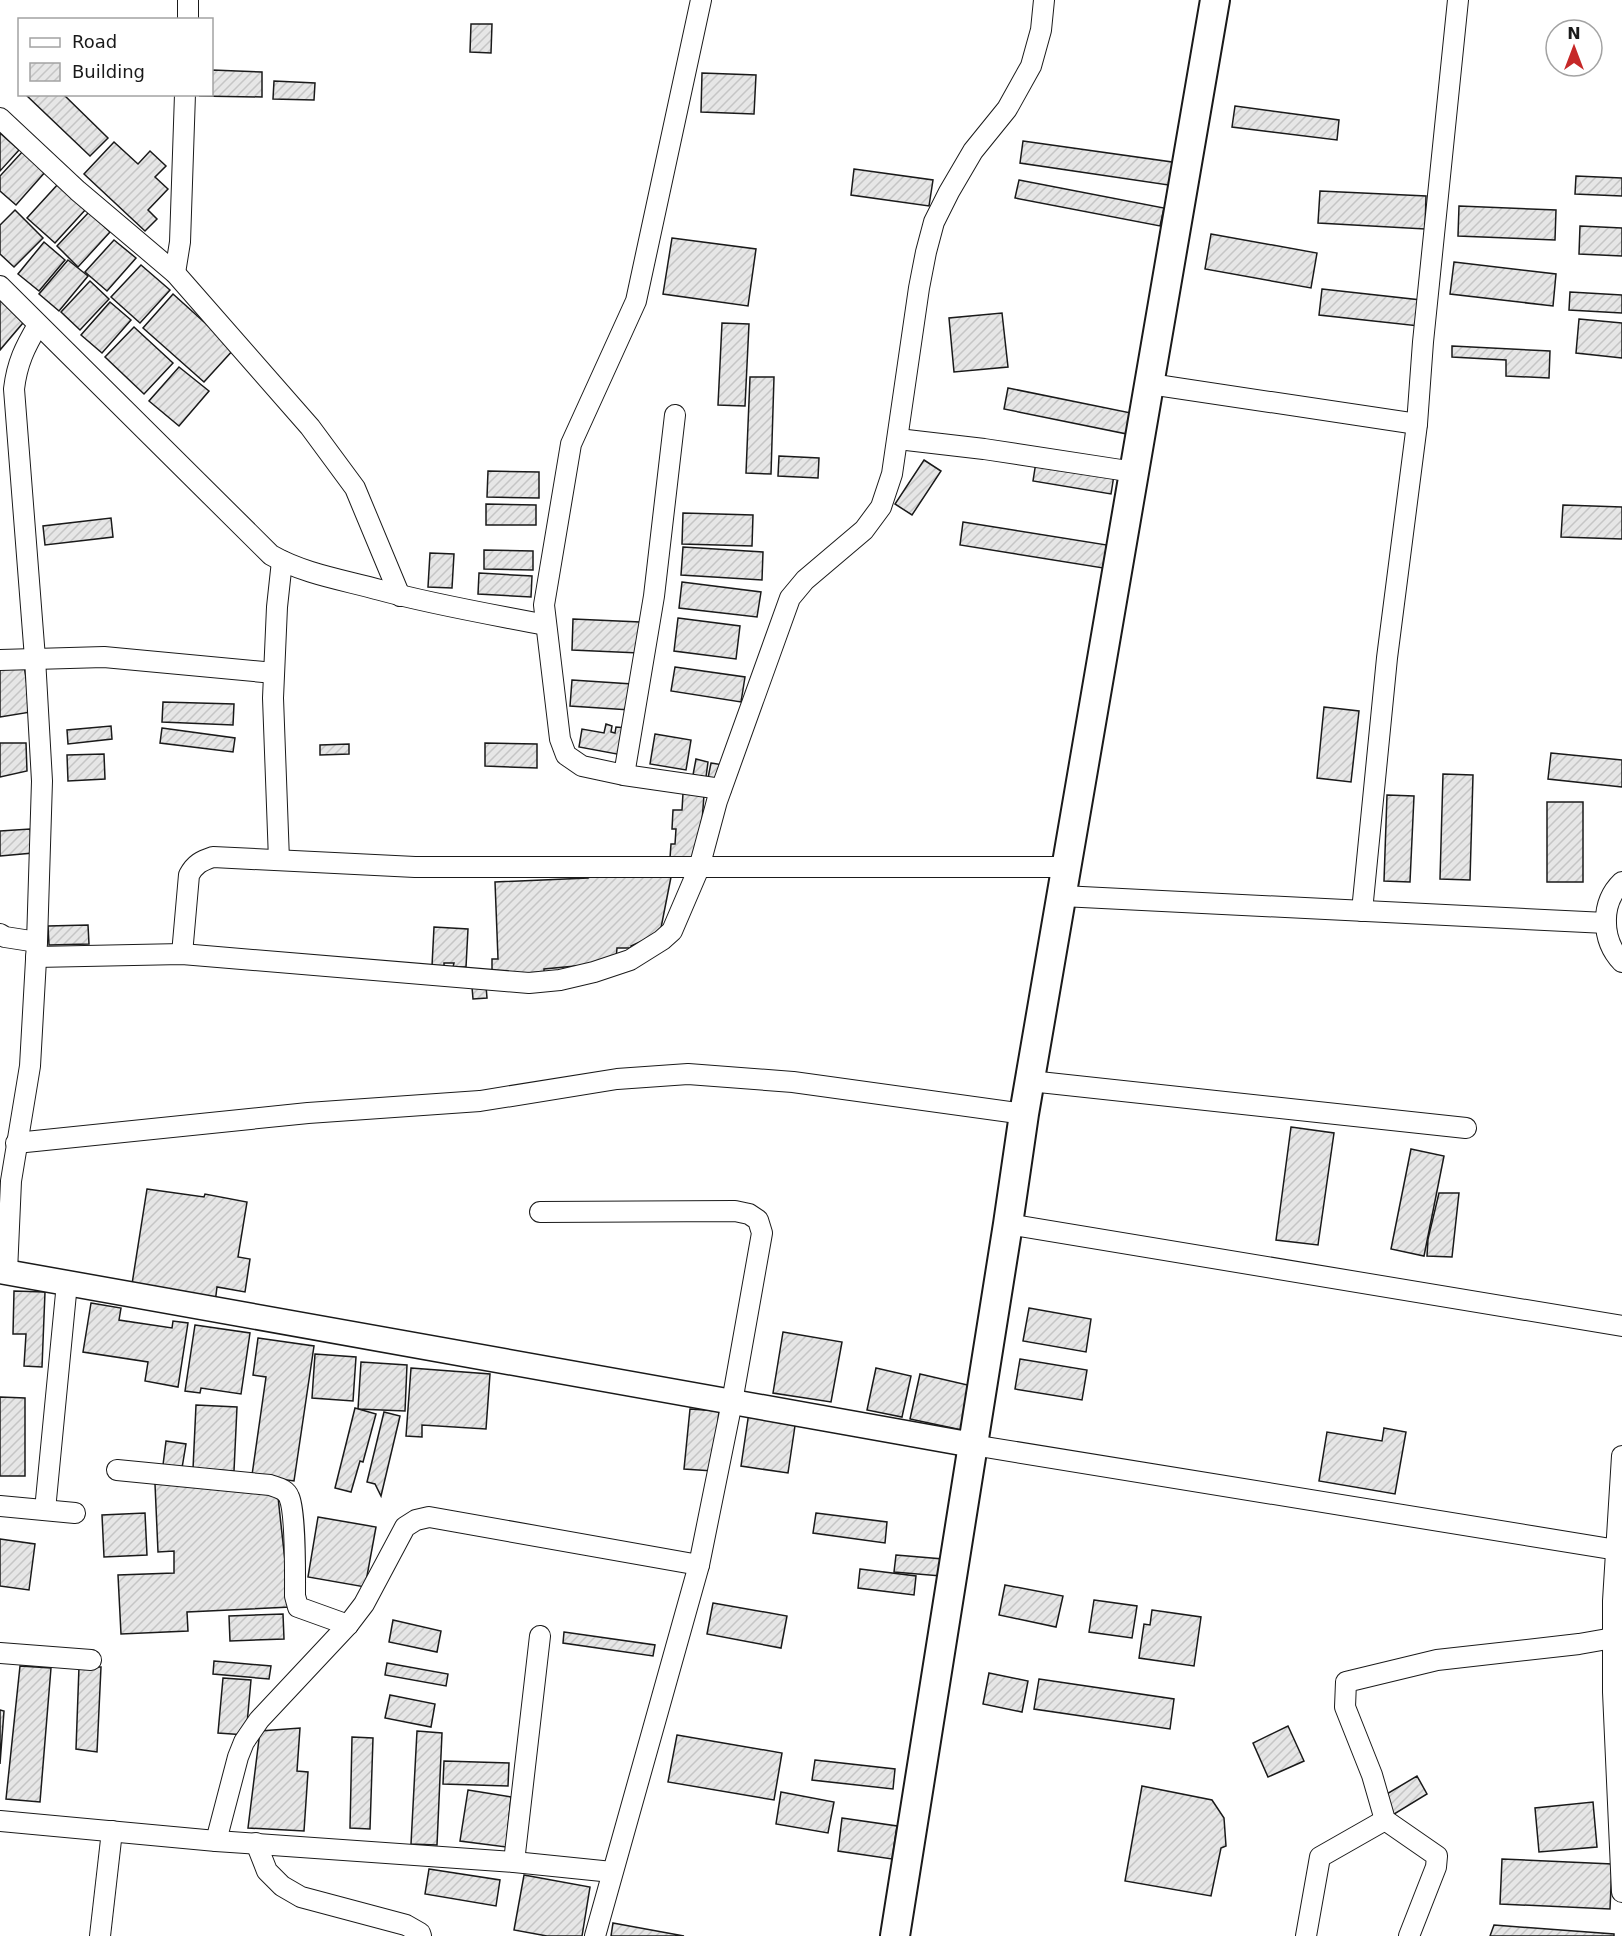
<svg xmlns="http://www.w3.org/2000/svg" width="1622" height="1936" viewBox="0 0 1622 1936" font-family="'DejaVu Sans',sans-serif">
	<style>
		.building { fill: url(#building-hatch); stroke: #1a1a1a; stroke-width: 1.5 }
		.lines { fill: none; stroke-linecap: round; stroke-linejoin: round }
		.minor-casing { stroke: #1a1a1a; stroke-width: 22 }
		.tertiary-casing { stroke: #1a1a1a; stroke-width: 27 }
		.secondary-casing { stroke: #1a1a1a; stroke-width: 32 }
		.minor { stroke: #fff; stroke-width: 20 }
		.tertiary { stroke: #fff; stroke-width: 24 }
		.secondary { stroke: #fff; stroke-width: 28 }
	</style>
	<defs>
		<pattern id="building-hatch" width="6" height="6" patternUnits="userSpaceOnUse" patternTransform="scale(1.5)"><rect width="6" height="6" fill="#e6e6e6"/><path d="M-1 1l2-2M0 6l6-6M5 7l2-2" fill="none" stroke="#c5c5c5"/></pattern>
	</defs>
	<rect width="100%" height="100%" fill="#fff"/>
	<g class="building">
		<polygon points="471,24 492,24 491,53 470,52"/>
		<polygon points="212,70 262,72 262,97 199,96 212,94"/>
		<polygon points="702,73 756,75 754,114 701,112"/>
		<polygon points="274,81 315,83 314,100 273,99"/>
		<polygon points="25,94 63,94 108,138 90,156"/>
		<polygon points="1235,106 1339,120 1337,140 1232,127"/>
		<polygon points="0,133 19,150 0,171"/>
		<polygon points="1023,141 1179,163 1175,186 1020,163"/>
		<polygon points="114,142 138,164 150,151 166,166 155,177 168,189 148,210 157,219 145,231 84,174"/>
		<polygon points="23,151 46,171 16,205 0,191 0,176"/>
		<polygon points="854,169 933,180 929,206 851,195"/>
		<polygon points="1576,176 1622,178 1622,196 1575,194"/>
		<polygon points="1019,180 1164,208 1160,226 1015,198"/>
		<polygon points="58,184 86,209 55,243 27,218"/>
		<polygon points="1320,191 1426,196 1425,229 1318,223"/>
		<polygon points="1459,206 1556,210 1555,240 1458,236"/>
		<polygon points="15,210 43,238 14,267 0,254 0,225"/>
		<polygon points="89,212 110,232 78,267 57,246"/>
		<polygon points="1580,226 1622,228 1622,256 1579,254"/>
		<polygon points="1211,234 1317,253 1311,288 1205,269"/>
		<polygon points="672,238 756,249 748,306 663,294"/>
		<polygon points="114,240 136,258 107,291 85,272"/>
		<polygon points="44,242 65,260 39,291 18,274"/>
		<polygon points="68,260 88,276 59,311 39,294"/>
		<polygon points="1454,262 1556,274 1553,306 1450,294"/>
		<polygon points="141,265 170,290 140,323 111,297"/>
		<polygon points="90,281 109,299 80,330 61,312"/>
		<polygon points="1322,289 1421,300 1419,326 1319,315"/>
		<polygon points="1570,292 1622,295 1622,313 1569,310"/>
		<polygon points="0,294 28,317 0,350"/>
		<polygon points="173,294 234,349 204,382 143,328"/>
		<polygon points="110,302 131,320 102,353 81,335"/>
		<polygon points="1002,313 1008,367 954,372 949,318"/>
		<polygon points="1579,319 1622,323 1622,358 1576,353"/>
		<polygon points="722,323 749,324 745,406 718,405"/>
		<polygon points="134,327 173,363 144,394 105,357"/>
		<polygon points="1452,346 1550,351 1549,378 1506,376 1506,360 1452,357"/>
		<polygon points="179,367 209,391 179,426 149,401"/>
		<polygon points="750,377 774,377 771,474 746,473"/>
		<polygon points="1008,388 1131,413 1127,434 1004,409"/>
		<polygon points="779,456 819,458 818,478 778,476"/>
		<polygon points="924,460 941,471 912,515 895,504"/>
		<polygon points="1036,462 1114,475 1111,494 1033,481"/>
		<polygon points="488,471 539,472 539,498 487,497"/>
		<polygon points="486,504 536,505 536,525 486,525"/>
		<polygon points="1563,505 1622,507 1622,539 1561,537"/>
		<polygon points="683,513 753,515 752,546 682,544"/>
		<polygon points="111,518 113,537 45,545 43,526"/>
		<polygon points="963,522 1107,545 1103,568 960,545"/>
		<polygon points="683,547 763,552 762,580 681,575"/>
		<polygon points="484,550 533,551 533,570 484,569"/>
		<polygon points="430,553 454,554 452,588 428,587"/>
		<polygon points="479,573 532,576 531,597 478,594"/>
		<polygon points="682,582 761,592 757,617 679,608"/>
		<polygon points="678,618 740,626 736,659 674,651"/>
		<polygon points="573,619 640,622 639,653 572,650"/>
		<polygon points="24,665 31,712 0,717 0,669"/>
		<polygon points="675,667 745,677 741,702 671,691"/>
		<polygon points="572,680 632,684 630,710 570,706"/>
		<polygon points="163,702 234,704 233,725 162,722"/>
		<polygon points="1324,707 1359,711 1351,782 1317,778"/>
		<polygon points="606,724 612,726 611,732 615,733 616,727 627,728 622,755 579,747 582,729 604,733"/>
		<polygon points="111,726 112,739 68,744 67,730"/>
		<polygon points="162,728 235,738 233,752 160,743"/>
		<polygon points="655,734 691,740 686,770 650,764"/>
		<polygon points="0,743 26,743 27,771 0,777"/>
		<polygon points="485,743 537,744 537,768 485,766"/>
		<polygon points="349,744 349,754 320,755 320,745"/>
		<polygon points="1551,753 1622,760 1622,787 1548,779"/>
		<polygon points="104,754 105,779 68,781 67,755"/>
		<polygon points="696,759 708,762 706,777 693,775"/>
		<polygon points="711,763 724,765 721,780 708,778"/>
		<polygon points="1443,774 1473,775 1470,880 1440,879"/>
		<polygon points="683,793 704,795 699,861 670,858 671,844 675,844 676,829 672,829 673,810 682,810"/>
		<polygon points="1387,795 1414,796 1410,882 1384,881"/>
		<rect x="1547" y="802" width="36" height="80"/>
		<polygon points="30,829 33,853 0,856 0,831"/>
		<polygon points="672,872 660,933 631,946 631,948 617,948 616,959 597,961 597,964 544,969 544,972 492,975 492,959 498,959 495,882 588,878 588,875"/>
		<polygon points="88,925 89,944 49,945 48,926"/>
		<polygon points="434,927 468,929 466,967 453,967 454,963 444,963 444,967 432,966"/>
		<polygon points="486,986 487,998 473,999 472,987"/>
		<polygon points="1291,1127 1334,1133 1318,1245 1276,1240"/>
		<polygon points="1411,1149 1444,1156 1424,1256 1391,1249"/>
		<polygon points="147,1189 204,1197 205,1194 247,1202 238,1257 250,1259 245,1292 217,1287 215,1303 195,1300 196,1294 132,1284"/>
		<polygon points="1439,1193 1459,1193 1452,1257 1427,1256 1428,1239"/>
		<polygon points="14,1291 45,1292 42,1367 24,1366 26,1334 13,1334"/>
		<polygon points="91,1303 121,1308 119,1320 172,1328 173,1321 188,1323 178,1387 145,1381 148,1362 83,1352"/>
		<polygon points="1029,1308 1091,1319 1086,1352 1023,1341"/>
		<polygon points="195,1325 250,1333 241,1394 201,1388 200,1393 185,1391"/>
		<polygon points="783,1332 842,1342 831,1402 773,1393"/>
		<polygon points="258,1338 314,1346 294,1481 252,1475 266,1377 253,1375"/>
		<polygon points="315,1354 356,1357 353,1401 312,1398"/>
		<polygon points="1020,1359 1087,1370 1082,1400 1015,1389"/>
		<polygon points="361,1362 407,1365 405,1411 358,1409"/>
		<polygon points="411,1368 490,1374 486,1429 422,1425 422,1437 406,1436"/>
		<polygon points="876,1368 911,1376 902,1417 867,1410"/>
		<polygon points="920,1374 972,1386 962,1430 910,1419"/>
		<polygon points="0,1397 25,1398 25,1476 0,1476"/>
		<polygon points="196,1405 237,1407 234,1471 193,1469"/>
		<polygon points="355,1408 376,1414 363,1462 360,1461 351,1492 335,1488"/>
		<polygon points="690,1409 719,1411 713,1471 684,1469"/>
		<polygon points="384,1412 400,1416 381,1496 375,1484 367,1482"/>
		<polygon points="749,1412 796,1419 788,1473 741,1466"/>
		<polygon points="1384,1428 1406,1432 1395,1494 1319,1481 1327,1432 1382,1441"/>
		<polygon points="166,1441 186,1444 182,1468 163,1465"/>
		<polygon points="192,1482 267,1490 278,1497 290,1607 187,1612 188,1631 121,1634 118,1575 174,1573 174,1551 158,1552 155,1484"/>
		<polygon points="145,1513 147,1555 104,1557 102,1515"/>
		<polygon points="816,1513 887,1522 885,1543 813,1533"/>
		<polygon points="318,1517 376,1527 365,1587 308,1577"/>
		<polygon points="0,1539 35,1544 29,1590 0,1586"/>
		<polygon points="896,1555 943,1559 941,1576 894,1572"/>
		<polygon points="860,1569 916,1576 914,1595 858,1588"/>
		<polygon points="1005,1585 1063,1596 1056,1627 999,1615"/>
		<polygon points="1094,1600 1137,1606 1132,1638 1089,1632"/>
		<polygon points="713,1603 787,1616 781,1648 707,1634"/>
		<polygon points="1152,1610 1201,1617 1194,1666 1139,1658 1144,1624 1150,1625"/>
		<polygon points="283,1614 284,1639 230,1641 229,1616"/>
		<polygon points="393,1620 441,1631 437,1652 389,1642"/>
		<polygon points="564,1632 655,1645 653,1656 563,1643"/>
		<polygon points="214,1661 271,1666 269,1679 213,1674"/>
		<polygon points="387,1663 448,1674 446,1686 385,1675"/>
		<polygon points="20,1666 51,1668 40,1802 6,1799"/>
		<polygon points="79,1667 101,1667 97,1752 76,1749"/>
		<polygon points="989,1673 1028,1681 1022,1712 983,1704"/>
		<polygon points="223,1678 251,1680 246,1735 218,1733"/>
		<polygon points="1039,1679 1174,1699 1170,1729 1034,1709"/>
		<polygon points="390,1695 435,1704 431,1727 385,1718"/>
		<polygon points="0,1710 4,1711 0,1764"/>
		<polygon points="1288,1726 1304,1761 1268,1777 1253,1743"/>
		<polygon points="300,1728 297,1771 308,1772 304,1831 248,1828 260,1731"/>
		<polygon points="417,1731 442,1733 437,1845 411,1844"/>
		<polygon points="677,1735 782,1753 774,1800 668,1782"/>
		<polygon points="352,1737 373,1738 370,1829 350,1828"/>
		<polygon points="815,1760 895,1769 893,1789 812,1780"/>
		<polygon points="444,1761 509,1763 508,1786 443,1784"/>
		<polygon points="1417,1776 1427,1794 1391,1816 1380,1798"/>
		<polygon points="1142,1786 1212,1800 1224,1818 1226,1846 1221,1848 1211,1896 1125,1881"/>
		<polygon points="468,1790 511,1797 506,1847 460,1841"/>
		<polygon points="781,1792 834,1802 828,1833 776,1824"/>
		<polygon points="1593,1802 1597,1847 1539,1852 1535,1808"/>
		<polygon points="842,1818 897,1826 892,1859 838,1851"/>
		<polygon points="1502,1859 1612,1864 1610,1909 1500,1904"/>
		<polygon points="429,1869 500,1880 496,1906 425,1894"/>
		<polygon points="524,1875 590,1887 582,1936 547,1936 514,1930"/>
		<polygon points="613,1923 684,1936 611,1936"/>
		<polygon points="1494,1925 1614,1934 1614,1936 1490,1936"/>
	</g>
	<g class="lines">
		<g class="minor-casing">
			<g id="minor">
				<polyline points="701,0 636,301 571,444 544,605 560,739 566,755 582,766 624,775 721,789"/>
				<polyline points="188,20 188,0"/>
				<polyline points="0,118 78,191 175,273 310,427 355,488 400,596"/>
				<polyline points="175,273 180,242 185,94"/>
				<path d="M 0,286 L 271,555 C 304,574 344,580 380,590 C 435,605 490,614 546,625"/>
				<polyline points="1150,384 1417,424"/>
				<polyline points="898,439 984,449 1134,472"/>
				<polyline points="0,660 104,657 274,673"/>
				<polyline points="624,775 654,596 675,415"/>
				<polyline points="279,860 273,698 277,607 282,561"/>
				<path d="M 1622,882 C 1600,903 1601,940 1622,962"/>
				<polyline points="1062,896 1606,923"/>
				<polyline points="1362,911 1387,658 1417,424 1423,342 1458,0"/>
				<polyline points="0,934 5,937 37,942"/>
				<path d="M 182,954 L 189,875 C 195,864 201,861 213,857 L 415,867 L 1067,867"/>
				<polyline points="36,957 182,954 529,983 560,980 594,972 630,960 662,940 672,931 699,868 717,801 790,598 805,580 864,530 881,507 892,474 919,288 926,252 934,222 949,192 973,151 1007,109 1031,66 1041,30 1044,0"/>
				<polyline points="1030,1081 1466,1128"/>
				<polyline points="16,1143 308,1113 480,1101 617,1079 688,1074 793,1082 1024,1114"/>
				<polyline points="540,1212 735,1211 749,1214 758,1220 762,1233 732,1402 699,1565 595,1936"/>
				<polyline points="1008,1224 1622,1326"/>
				<path d="M 7,1272 L 11,1181 L 30,1066 L 37,942 L 42,781 L 35,658 L 14,389 C 17,363 25,347 38,325"/>
				<polyline points="973,1445 1617,1550"/>
				<polyline points="1622,1456 1613,1601 1613,1692 1622,1892"/>
				<path d="M 117,1470 L 270,1485 C 278,1488 286,1489 289,1497 C 296,1512 295,1577 295,1596 L 298,1607 L 348,1625"/>
				<polyline points="0,1506 75,1513"/>
				<polyline points="45,1510 67,1283"/>
				<polyline points="0,1653 91,1660"/>
				<polyline points="0,1821 216,1841 514,1862 612,1872"/>
				<polyline points="216,1841 238,1757 244,1742 259,1720 348,1625 364,1604 405,1527 416,1520 429,1517 699,1565"/>
				<polyline points="256,1843 267,1871 282,1886 301,1897 406,1925 420,1933 421,1936"/>
				<polyline points="514,1862 540,1636"/>
				<polyline points="100,1936 112,1831"/>
				<polyline points="1306,1936 1320,1857 1385,1820"/>
				<polyline points="1409,1936 1436,1867 1437,1856 1385,1820 1372,1775 1345,1707 1346,1682 1437,1660 1579,1644 1613,1638"/>
			</g>
		</g>
		<g class="tertiary-casing">
			<polyline id="tertiary" points="0,1271 973,1445"/>
		</g>
		<g class="secondary-casing">
			<polyline id="secondary" points="895,1936 1008,1224 1024,1114 1215,0"/>
		</g>
		<use href="#minor" class="minor"/>
		<use href="#tertiary" class="tertiary"/>
		<use href="#secondary" class="secondary"/>
	</g>
	<rect x="18" y="18" width="195" height="78" fill="#ffffff" stroke="#a3a3a3" stroke-width="1.5"/>
	<rect x="30" y="38" width="30" height="9" fill="#ffffff" stroke="#a3a3a3" stroke-width="1.5"/>
	<text x="72" y="48" font-size="18" fill="#1a1a1a">Road</text>
	<rect x="30" y="63" width="30" height="18" fill="url(#building-hatch)" stroke="#a3a3a3" stroke-width="1.5"/>
	<text x="72" y="78" font-size="18" fill="#1a1a1a">Building</text>
	<g transform="translate(1574 48)"><circle r="28" fill="#ffffff" stroke="#a3a3a3" stroke-width="1.5"/>
	<path d="M0-4.5L10 22L0 15L-10 22Z" fill="#c62828"/>
	<text y="-9" font-size="16" font-weight="bold" text-anchor="middle" fill="#1a1a1a">N</text>
	</g>
</svg>
